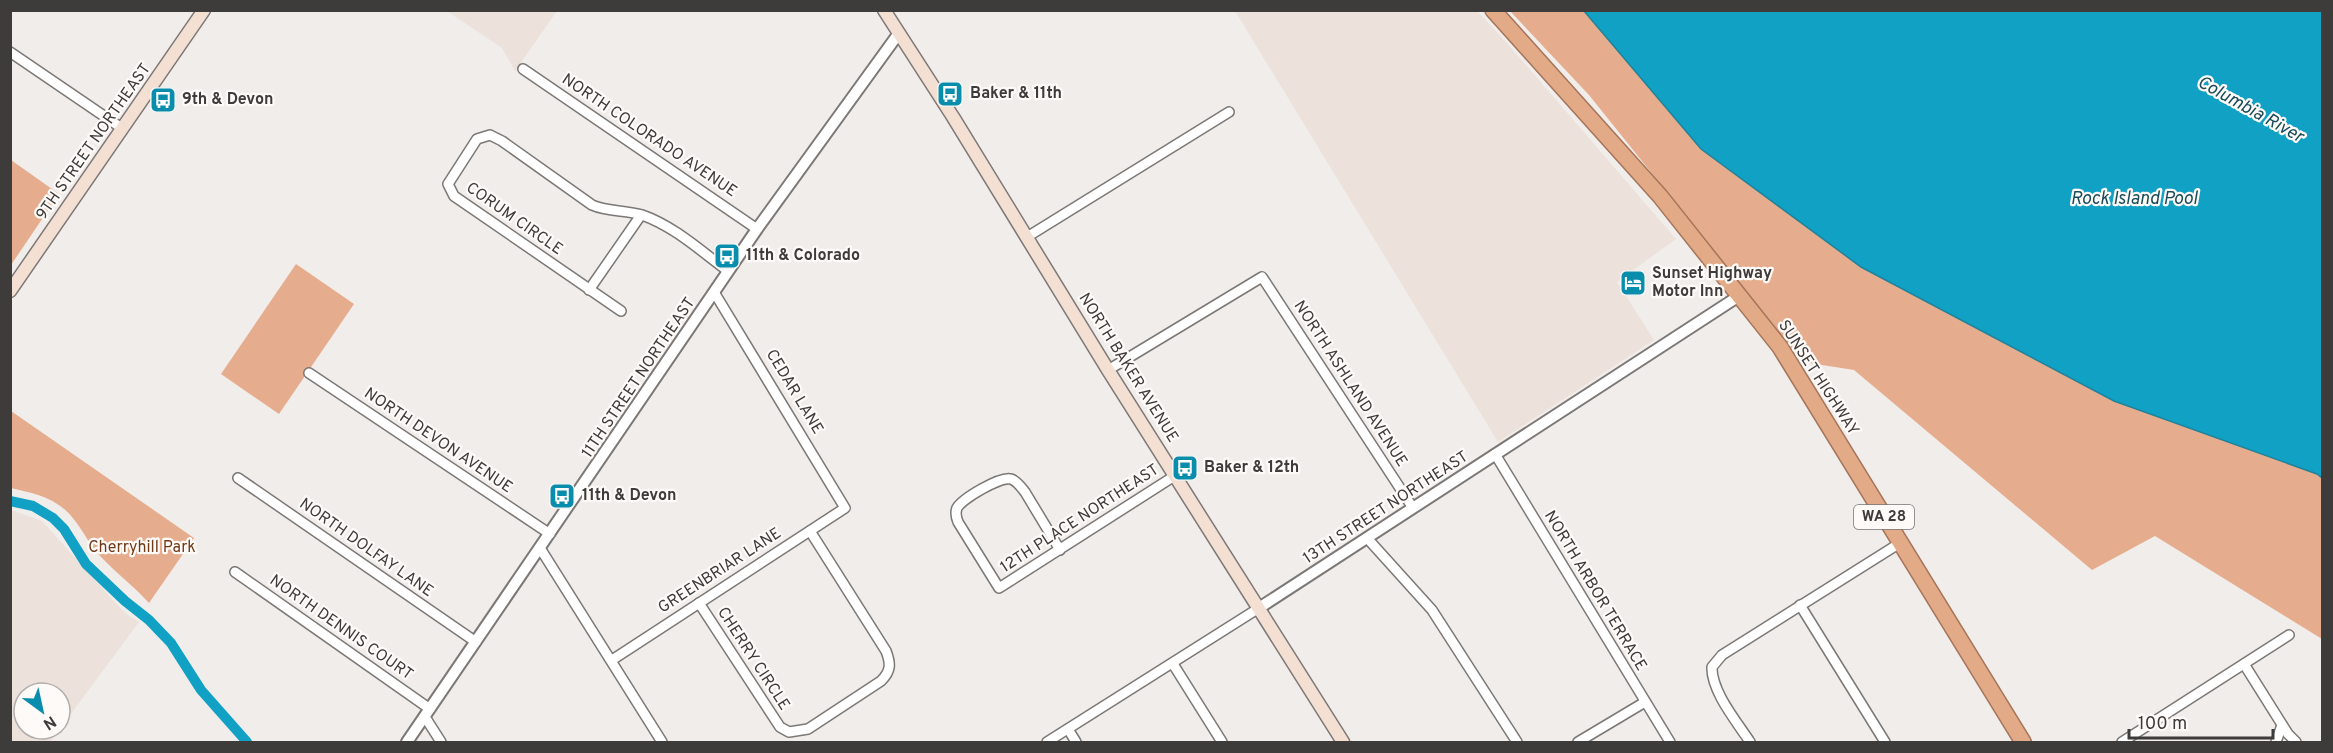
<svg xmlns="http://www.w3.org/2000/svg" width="2333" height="753" viewBox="0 0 2333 753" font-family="Overpass,sans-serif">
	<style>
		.built { fill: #ece1db; fill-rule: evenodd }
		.green { fill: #e5ad8d }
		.water { fill: #11a1c4; stroke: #1e839b; stroke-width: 1.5 }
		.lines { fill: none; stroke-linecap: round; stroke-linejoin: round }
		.canal { stroke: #11a1c4; stroke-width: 10 }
		.minor-casing { stroke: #7c7876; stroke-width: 12 }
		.tertiary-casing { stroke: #7c7876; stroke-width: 14 }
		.secondary-casing { stroke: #7c7876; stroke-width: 15 }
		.trunk-casing { stroke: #a4755a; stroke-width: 18 }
		.minor { stroke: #fff; stroke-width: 9 }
		.tertiary { stroke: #fff; stroke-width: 10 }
		.secondary { stroke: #f4dfd3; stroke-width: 12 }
		.trunk { stroke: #e3aa88; stroke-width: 15 }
		.labels { text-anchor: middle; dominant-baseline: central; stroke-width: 4.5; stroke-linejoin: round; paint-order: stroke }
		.shield { fill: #fefaf8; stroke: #777574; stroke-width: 1.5 }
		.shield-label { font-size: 15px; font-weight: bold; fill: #3d3c3b }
		.poi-label { font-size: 16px; font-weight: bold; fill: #3d3c3b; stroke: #fefaf8; text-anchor: start }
		.street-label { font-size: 16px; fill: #3d3c3b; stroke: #fefaf8 }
		.park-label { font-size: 16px; fill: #703a18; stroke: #fefaf8 }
		.water-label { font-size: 18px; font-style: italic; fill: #174b5a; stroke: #fefaf8 }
	</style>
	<rect width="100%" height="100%" fill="#f1edeb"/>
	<g class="built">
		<polygon points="447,11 557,11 515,71 502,48"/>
		<polygon points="1235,11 1477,11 1506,42 1676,239 1617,282 1654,340 1498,442"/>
		<path d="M 11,510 L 42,521 L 112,599 L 125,613 L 139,622 L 50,742 L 11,742 ZM 24,693 L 60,693 L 60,729 L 24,729 Z"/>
	</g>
	<g class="green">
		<polygon points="1510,11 1584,11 1701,149 1861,267 2114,401 2317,474 2322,478 2322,639 2155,536 2092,570 1854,370 1803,362 1589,95"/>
		<polygon points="11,160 59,194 11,265"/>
		<polygon points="296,264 354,304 279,414 221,374"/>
		<path d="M 11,411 L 194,538 L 149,603 C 135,587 117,574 102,558 C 90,546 83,530 72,517 C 57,498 33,493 11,488 Z"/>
	</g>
	<polygon class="water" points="1584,11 2322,11 2322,478 2317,474 2114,401 1861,267 1701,149"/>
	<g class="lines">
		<polyline class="canal" points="10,501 33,506 53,518 64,529 86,564 125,601 149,620 171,643 201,690 247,742"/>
		<g class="minor-casing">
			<g id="minor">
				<polyline points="10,52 123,129"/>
				<polyline points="523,69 757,229"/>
				<polyline points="1027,237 1229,112"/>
				<polyline points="589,290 641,215"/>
				<path d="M 621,311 L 454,196 L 448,184 L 477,139 L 490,135 L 502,141 L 592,205 C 608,212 626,210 642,215 C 674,226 702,252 728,271"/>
				<polyline points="1108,370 1262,277 1413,508"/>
				<polyline points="309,373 550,534"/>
				<polyline points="1495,454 1670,742"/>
				<polyline points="238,478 476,642"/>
				<polyline points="1367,538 1432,610 1517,742"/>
				<polyline points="540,548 662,742"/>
				<path d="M 1060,550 L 1025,492 C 1021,487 1017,481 1011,479 C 1000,476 962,499 957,508 C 955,513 956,517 958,522 L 999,588 L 1176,475"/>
				<polyline points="235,572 430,709"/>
				<path d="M 699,603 L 780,727 L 789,732 L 808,729 L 881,681 C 891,671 891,664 886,651 L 810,531"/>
				<polyline points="1800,605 1885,742"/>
				<polyline points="612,660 845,508 714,292"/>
				<polyline points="1173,664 1222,742"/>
				<polyline points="2244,664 2288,734 2296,742"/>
				<polyline points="425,717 441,742"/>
				<polyline points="1068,729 1076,742"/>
				<polyline points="1047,742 1259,608"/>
				<polyline points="1578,742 1645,702"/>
				<path d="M 1750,742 C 1737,722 1711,691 1712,667 L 1722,655 L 1900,543"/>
				<polyline points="2122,742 2289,635"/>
				<polyline points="2276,742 2282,725"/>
			</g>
		</g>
		<g class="tertiary-casing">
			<g id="tertiary">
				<polyline points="1259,608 1739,296"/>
				<polyline points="407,742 757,229 899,33"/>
			</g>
		</g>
		<g class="secondary-casing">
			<g id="secondary">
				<polyline points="884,10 953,117 1108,370 1343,742"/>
				<polyline points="10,291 204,10"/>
			</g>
		</g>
		<g class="trunk-casing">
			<polyline id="trunk" points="1493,10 1660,196 1780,347 2023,742"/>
		</g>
		<use href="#minor" class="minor"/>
		<use href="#tertiary" class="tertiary"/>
		<use href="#secondary" class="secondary"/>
		<use href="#trunk" class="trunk"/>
	</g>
	<defs>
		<g id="bus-square" transform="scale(1.35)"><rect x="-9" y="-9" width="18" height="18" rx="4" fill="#088dac" stroke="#fefaf8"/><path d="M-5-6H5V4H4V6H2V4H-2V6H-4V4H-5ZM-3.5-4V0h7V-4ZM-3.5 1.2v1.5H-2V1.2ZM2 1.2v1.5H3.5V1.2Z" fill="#fff"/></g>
		<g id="hotel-square" transform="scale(1.35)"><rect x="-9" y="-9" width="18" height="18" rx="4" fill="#088dac" stroke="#fefaf8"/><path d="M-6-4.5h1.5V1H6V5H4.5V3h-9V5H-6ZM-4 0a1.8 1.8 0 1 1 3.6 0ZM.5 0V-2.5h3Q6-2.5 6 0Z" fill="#fff"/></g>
	</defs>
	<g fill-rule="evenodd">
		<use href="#bus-square" x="950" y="94"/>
		<use href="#bus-square" x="163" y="100"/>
		<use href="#bus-square" x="727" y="256"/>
		<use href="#hotel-square" x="1633" y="283"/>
		<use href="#bus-square" x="1185" y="468"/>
		<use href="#bus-square" x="562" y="496"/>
	</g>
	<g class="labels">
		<rect class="shield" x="1854" y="505" width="60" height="24" rx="4.5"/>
		<g class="shield-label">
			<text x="1884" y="517">WA 28</text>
		</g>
		<g class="poi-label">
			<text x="970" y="94">Baker &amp; 11th</text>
			<text x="182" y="100">9th &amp; Devon</text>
			<text x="746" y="256">11th &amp; Colorado</text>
			<text x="1652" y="274">Sunset Highway<tspan x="1652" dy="18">Motor Inn</tspan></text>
			<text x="1204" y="468">Baker &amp; 12th</text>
			<text x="582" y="496">11th &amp; Devon</text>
		</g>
		<g class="street-label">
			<text transform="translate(649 136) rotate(34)">NORTH COLORADO AVENUE</text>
			<text transform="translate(94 142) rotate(-55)">9TH STREET NORTHEAST</text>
			<text transform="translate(514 219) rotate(35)">CORUM CIRCLE</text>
			<text transform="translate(1128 368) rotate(58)">NORTH BAKER AVENUE</text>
			<text transform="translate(639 378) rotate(-56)">11TH STREET NORTHEAST</text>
			<text transform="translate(1818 378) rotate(57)">SUNSET HIGHWAY</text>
			<text transform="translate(1350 384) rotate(57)">NORTH ASHLAND AVENUE</text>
			<text transform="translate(794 392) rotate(59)">CEDAR LANE</text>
			<text transform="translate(438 441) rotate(34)">NORTH DEVON AVENUE</text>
			<text transform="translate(1386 508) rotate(-33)">13TH STREET NORTHEAST</text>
			<text transform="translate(1080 519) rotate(-33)">12TH PLACE NORTHEAST</text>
			<text transform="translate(366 548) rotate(35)">NORTH DOLFAY LANE</text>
			<text transform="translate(720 571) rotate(-33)">GREENBRIAR LANE</text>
			<text transform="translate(1595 591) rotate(59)">NORTH ARBOR TERRACE</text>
			<text transform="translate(341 628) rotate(35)">NORTH DENNIS COURT</text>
			<text transform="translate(753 659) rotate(57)">CHERRY CIRCLE</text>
		</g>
		<g class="park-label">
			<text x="142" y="548">Cherryhill Park</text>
		</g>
		<g class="water-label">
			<text transform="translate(2250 110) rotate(29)">Columbia River</text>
			<text x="2134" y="199">Rock Island Pool</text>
		</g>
	</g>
	<rect width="2333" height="753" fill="none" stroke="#3d3c3b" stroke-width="24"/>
	<g transform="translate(42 711) rotate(147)"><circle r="28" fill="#fefaf8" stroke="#b1aeac" stroke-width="1.5"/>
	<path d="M0-4.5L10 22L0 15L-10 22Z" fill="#088dac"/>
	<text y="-9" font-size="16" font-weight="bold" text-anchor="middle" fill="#3d3c3b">N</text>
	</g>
	<path d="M2129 729v9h144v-9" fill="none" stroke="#3d3c3b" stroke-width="3"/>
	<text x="2138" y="729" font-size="18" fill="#3d3c3b" stroke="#fefaf8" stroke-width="4.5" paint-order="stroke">100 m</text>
</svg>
